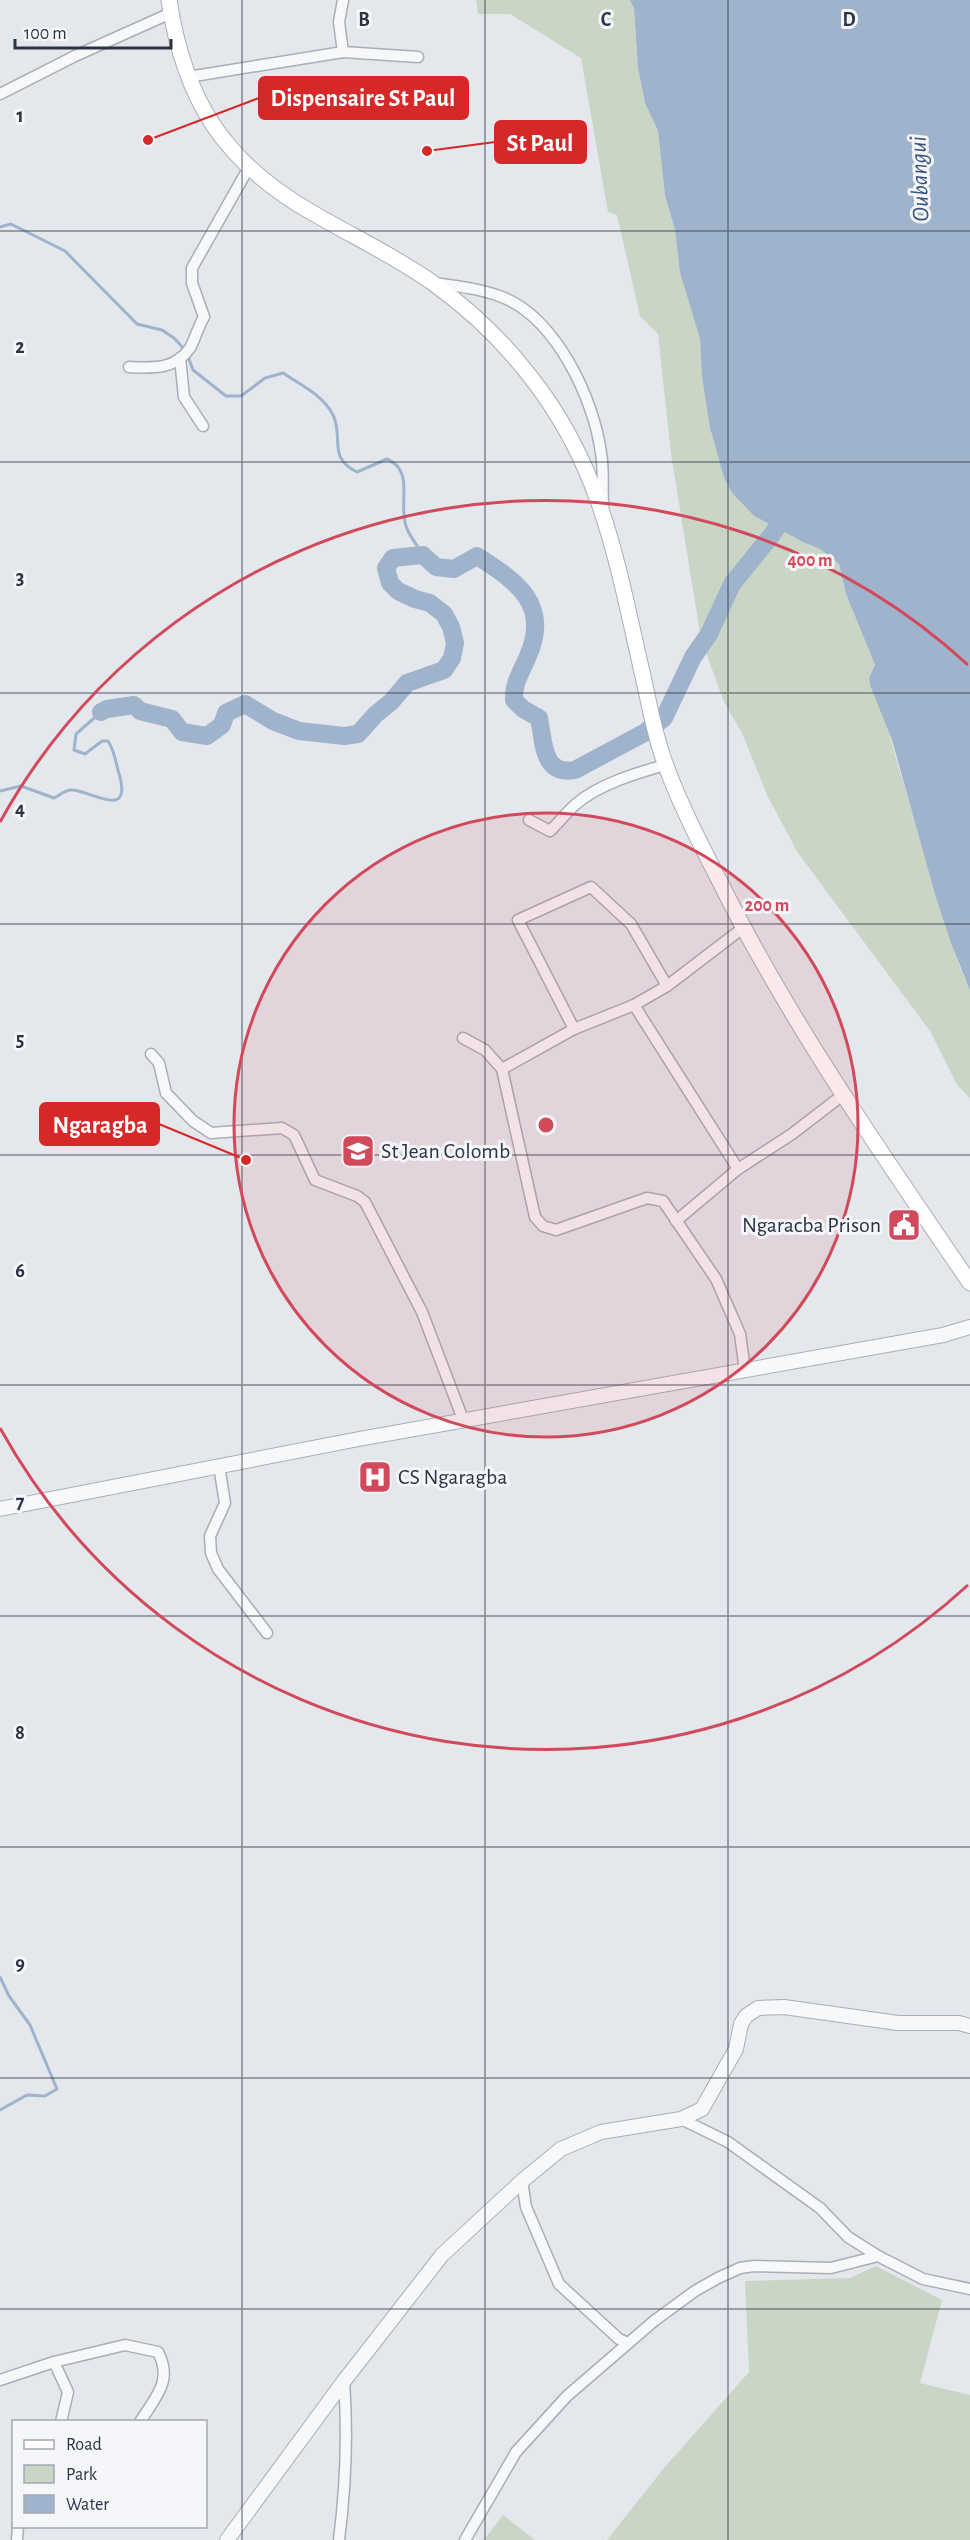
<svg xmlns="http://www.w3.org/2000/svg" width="970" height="2540" viewBox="0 0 970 2540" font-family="'Alegreya Sans',sans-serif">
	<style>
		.green { fill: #c9d6c5 }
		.water { fill: #9fb4cc }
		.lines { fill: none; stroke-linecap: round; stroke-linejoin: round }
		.stream { stroke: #9fb4cc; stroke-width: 3 }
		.river { stroke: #9fb4cc; stroke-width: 18 }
		.minor-casing { stroke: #a9aeb7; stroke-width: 13 }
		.tertiary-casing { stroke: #a9aeb7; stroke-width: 16 }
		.secondary-casing { stroke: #a9aeb7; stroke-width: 17 }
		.minor { stroke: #f7f8fa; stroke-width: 10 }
		.tertiary { stroke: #f7f8fa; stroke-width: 14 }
		.secondary { stroke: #fff; stroke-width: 15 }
		.grid { fill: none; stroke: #2b3445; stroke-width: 1.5; stroke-opacity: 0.55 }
		.ring { fill: none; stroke: #d1495b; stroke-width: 3 }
		.labels { text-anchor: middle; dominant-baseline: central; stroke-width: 6; stroke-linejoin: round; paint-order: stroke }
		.poi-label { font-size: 22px; fill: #2b3445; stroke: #f4f6f9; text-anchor: start }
		.water-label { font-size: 24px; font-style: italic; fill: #34527a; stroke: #f4f6f9 }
		.grid-label { font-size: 20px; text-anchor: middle; font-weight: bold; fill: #2b3445; stroke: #f4f6f9; stroke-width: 6; stroke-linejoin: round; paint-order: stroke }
		.centre { fill: #d1495b; stroke: #f4f6f9; stroke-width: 3 }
		.ring-label { font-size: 18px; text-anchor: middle; font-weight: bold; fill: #d1495b; stroke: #f4f6f9; stroke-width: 6; stroke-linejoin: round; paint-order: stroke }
		.leader { fill: none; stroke: #d62828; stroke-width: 2 }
		.callout-dot { fill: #d62828; stroke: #f4f6f9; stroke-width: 2 }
		.callout { fill: #d62828; stroke: #d62828; stroke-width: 2 }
		.callout-label { font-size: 24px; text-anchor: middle; font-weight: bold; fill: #fff }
	</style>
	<rect width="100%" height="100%" fill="#e4e7ec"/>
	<g class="green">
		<polygon points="476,0 630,0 634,9 638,68 645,103 658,131 665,197 675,230 680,273 700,339 702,377 710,428 724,478 732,493 754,516 805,543 820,549 839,564 846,594 875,665 869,678 870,685 885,719 897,762 959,965 970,991 970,1098 957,1085 930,1031 798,853 768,797 742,733 724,702 701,639 671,454 658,334 640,316 617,215 608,212 581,58 510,14 478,14"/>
		<polygon points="876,2266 942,2300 920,2383 970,2395 970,2540 607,2540 664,2468 749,2372 745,2281 850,2278"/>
		<polygon points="503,2515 535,2540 484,2540"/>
	</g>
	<polygon class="water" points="630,0 970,0 970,991 950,940 935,894 892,740 870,685 869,678 875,665 846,594 839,564 820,549 805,543 754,516 732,493 724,478 710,428 702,377 700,339 680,273 675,230 665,196 658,131 645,103 638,68 634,9"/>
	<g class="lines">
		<g class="stream">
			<path d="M 0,227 L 11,224 L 65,251 L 137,324 L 162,330 L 174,338 L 186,351 L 193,370 L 226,396 L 241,396 L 265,378 L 283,373 C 301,385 323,395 333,415 C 344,437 327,458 357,472 L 387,459 C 415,471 398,502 406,526 C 409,536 418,546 423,555"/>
			<path d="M 0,791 L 21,786 L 54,798 C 60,795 65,790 71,790 C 88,789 131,821 120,777 C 116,765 115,751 108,741 L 102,741 L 85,754 L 74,750 L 76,734 L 101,712"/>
			<polyline points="0,1977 9,1996 30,2025 57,2089 45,2096 27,2095 0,2110"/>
		</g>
		<path class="river" d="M 101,712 L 107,709 L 134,705 L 140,711 L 172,719 L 182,732 L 207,736 L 222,725 L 226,713 L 245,704 L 273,721 L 299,731 L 344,736 L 358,734 L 376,714 L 391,702 L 407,683 L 444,670 L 452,658 L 455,643 L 451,627 L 444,614 L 430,603 L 415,599 L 398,591 L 390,583 L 386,568 L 393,558 L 423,555 L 436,567 L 454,569 L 477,556 C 516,581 551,604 528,656 C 522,671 513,683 514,700 L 523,709 L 539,718 C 544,742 542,776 575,770 L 644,733 L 664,718 L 693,657 L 709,634 L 732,584 L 771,536 L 791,507"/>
		<g class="minor-casing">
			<g id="minor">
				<polyline points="343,0 339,22 343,52"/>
				<polyline points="188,77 343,52 418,57"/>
				<polyline points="0,94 75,56 171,13"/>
				<path d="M 435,283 C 457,286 481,289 502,297 C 556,318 594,399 601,453 C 604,470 602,487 603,504"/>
				<polyline points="180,358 184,397 203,426"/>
				<path d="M 129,367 C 153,368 175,370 190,348 C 195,339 198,327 204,317 L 192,283 L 192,268 L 248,169"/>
				<path d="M 529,820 L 550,831 C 559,822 567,812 576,804 C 599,784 637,773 665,765"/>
				<polyline points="634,1005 738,1169"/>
				<polyline points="574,1029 518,920 591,887 631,924 667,986"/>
				<polyline points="463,1038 485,1050 502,1069 535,1217 543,1226 556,1230 647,1198 663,1201 716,1279 740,1334 745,1370"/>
				<polyline points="151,1054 159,1063 166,1093 193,1121 211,1133 282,1128 294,1135 315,1180 357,1196 365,1202 422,1312 464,1422"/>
				<polyline points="502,1069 574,1029 634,1005 667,986 743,928"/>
				<polyline points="676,1221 738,1169 792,1134 844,1094"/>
				<polyline points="219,1466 225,1503 210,1536 211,1553 218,1569 267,1633"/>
				<polyline points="681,2119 728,2142 820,2208 848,2237 878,2256 923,2279 970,2289"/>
				<polyline points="522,2181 526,2207 559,2284 619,2339 628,2343"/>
				<polyline points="54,2362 68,2392 61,2422"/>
				<path d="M 0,2380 L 54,2362 L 125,2345 L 158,2352 C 173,2381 156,2396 140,2422"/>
				<polyline points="17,2540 18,2526"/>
				<path d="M 339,2540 C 346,2485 348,2436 344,2381"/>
				<polyline points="465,2540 516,2452 567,2396 654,2321 695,2291 718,2278 740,2268 754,2266 831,2268 878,2256"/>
			</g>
		</g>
		<g class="tertiary-casing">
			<g id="tertiary">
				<polyline points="0,1509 359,1439 943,1335 970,1327"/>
				<polyline points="227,2540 344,2381 442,2255 522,2181 561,2149 601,2132 681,2119 702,2109 736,2049 741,2024 746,2016 758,2008 784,2007 898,2023 959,2023 970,2026"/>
			</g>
		</g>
		<g class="secondary-casing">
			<path id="secondary" d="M 169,0 C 184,100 224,162 311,212 C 352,236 395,256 433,283 C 469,309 502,340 529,375 C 602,466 617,563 642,672 C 649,702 654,734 665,763 C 680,805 701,845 721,884 C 791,1024 882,1154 970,1283"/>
		</g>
		<use href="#minor" class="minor"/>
		<use href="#tertiary" class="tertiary"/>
		<use href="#secondary" class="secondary"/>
	</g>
	<path class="grid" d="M 242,0 L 242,2540M 485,0 L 485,2540M 728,0 L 728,2540M 0,231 L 970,231M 0,462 L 970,462M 0,693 L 970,693M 0,924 L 970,924M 0,1155 L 970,1155M 0,1385 L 970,1385M 0,1616 L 970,1616M 0,1847 L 970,1847M 0,2078 L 970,2078M 0,2309 L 970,2309"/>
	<circle cx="546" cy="1125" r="312" fill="#d1495b" fill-opacity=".12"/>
	<g class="ring">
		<circle cx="546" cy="1125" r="312"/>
		<path d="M968 1585A624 624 0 0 1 0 1428M0 822A624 624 0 0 1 968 665"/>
	</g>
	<defs>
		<g id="school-square" transform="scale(1.725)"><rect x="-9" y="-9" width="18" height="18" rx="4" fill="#d1495b" stroke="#f4f6f9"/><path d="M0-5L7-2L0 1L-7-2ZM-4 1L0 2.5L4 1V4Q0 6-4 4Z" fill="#fff"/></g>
		<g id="civic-square" transform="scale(1.725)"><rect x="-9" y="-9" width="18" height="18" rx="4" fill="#d1495b" stroke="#f4f6f9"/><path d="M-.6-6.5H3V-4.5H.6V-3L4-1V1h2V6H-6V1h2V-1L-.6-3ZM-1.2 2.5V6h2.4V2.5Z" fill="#fff"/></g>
		<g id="hospital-square" transform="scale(1.725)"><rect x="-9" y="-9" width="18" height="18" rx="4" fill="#d1495b" stroke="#f4f6f9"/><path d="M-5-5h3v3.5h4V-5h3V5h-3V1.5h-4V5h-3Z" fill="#fff"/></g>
	</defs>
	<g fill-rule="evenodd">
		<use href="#school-square" x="358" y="1151"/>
		<use href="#civic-square" x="904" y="1225"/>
		<use href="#hospital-square" x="375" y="1477"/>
	</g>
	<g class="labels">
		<g class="poi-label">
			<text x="381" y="1151">St Jean Colomb</text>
			<text x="881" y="1225" text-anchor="end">Ngaracba Prison</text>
			<text x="398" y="1477">CS Ngaragba</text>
		</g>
		<g class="water-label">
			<text transform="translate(920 179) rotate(-92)">Oubangui</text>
		</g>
	</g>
	<g class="grid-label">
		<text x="364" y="26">B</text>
		<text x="606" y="26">C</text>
		<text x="849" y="26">D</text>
		<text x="20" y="122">1</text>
		<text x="20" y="353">2</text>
		<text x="20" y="584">3</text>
		<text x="20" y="815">4</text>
		<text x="20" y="1046">5</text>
		<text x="20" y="1277">6</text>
		<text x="20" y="1508">7</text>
		<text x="20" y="1739">8</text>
		<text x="20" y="1970">9</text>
	</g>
	<circle cx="546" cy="1125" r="9" class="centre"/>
	<g class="ring-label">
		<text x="810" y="566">400 m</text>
		<text x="767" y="911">200 m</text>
	</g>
	<path class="leader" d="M148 140L259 98M427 151L495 142M246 1160L159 1124"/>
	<g class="callout-dot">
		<circle cx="148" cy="140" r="6"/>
		<circle cx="427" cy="151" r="6"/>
		<circle cx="246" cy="1160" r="6"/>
	</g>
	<g class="callout">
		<rect x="259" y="77" width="209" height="42" rx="6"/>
		<rect x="495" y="121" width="91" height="42" rx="6"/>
		<rect x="40" y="1103" width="119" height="42" rx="6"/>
	</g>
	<g class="callout-label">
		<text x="363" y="106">Dispensaire St Paul</text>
		<text x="540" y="151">St Paul</text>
		<text x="100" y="1133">Ngaragba</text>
	</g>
	<rect x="12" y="2420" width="195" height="108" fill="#f4f6f9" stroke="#a4a8b1" stroke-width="1.5"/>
	<rect x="24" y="2440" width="30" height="9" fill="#ffffff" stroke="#a4a8b1" stroke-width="1.5"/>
	<text x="66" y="2450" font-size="18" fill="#2b3445">Road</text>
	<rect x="24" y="2465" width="30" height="18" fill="#c9d6c5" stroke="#a4a8b1" stroke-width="1.5"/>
	<text x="66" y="2480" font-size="18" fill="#2b3445">Park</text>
	<rect x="24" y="2495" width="30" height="18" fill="#9fb4cc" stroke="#a4a8b1" stroke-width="1.5"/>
	<text x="66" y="2510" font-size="18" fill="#2b3445">Water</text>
	<path d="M15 39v9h156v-9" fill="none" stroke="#2b3445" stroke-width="3"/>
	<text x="24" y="39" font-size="18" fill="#2b3445" stroke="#f4f6f9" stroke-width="4.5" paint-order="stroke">100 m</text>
</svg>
